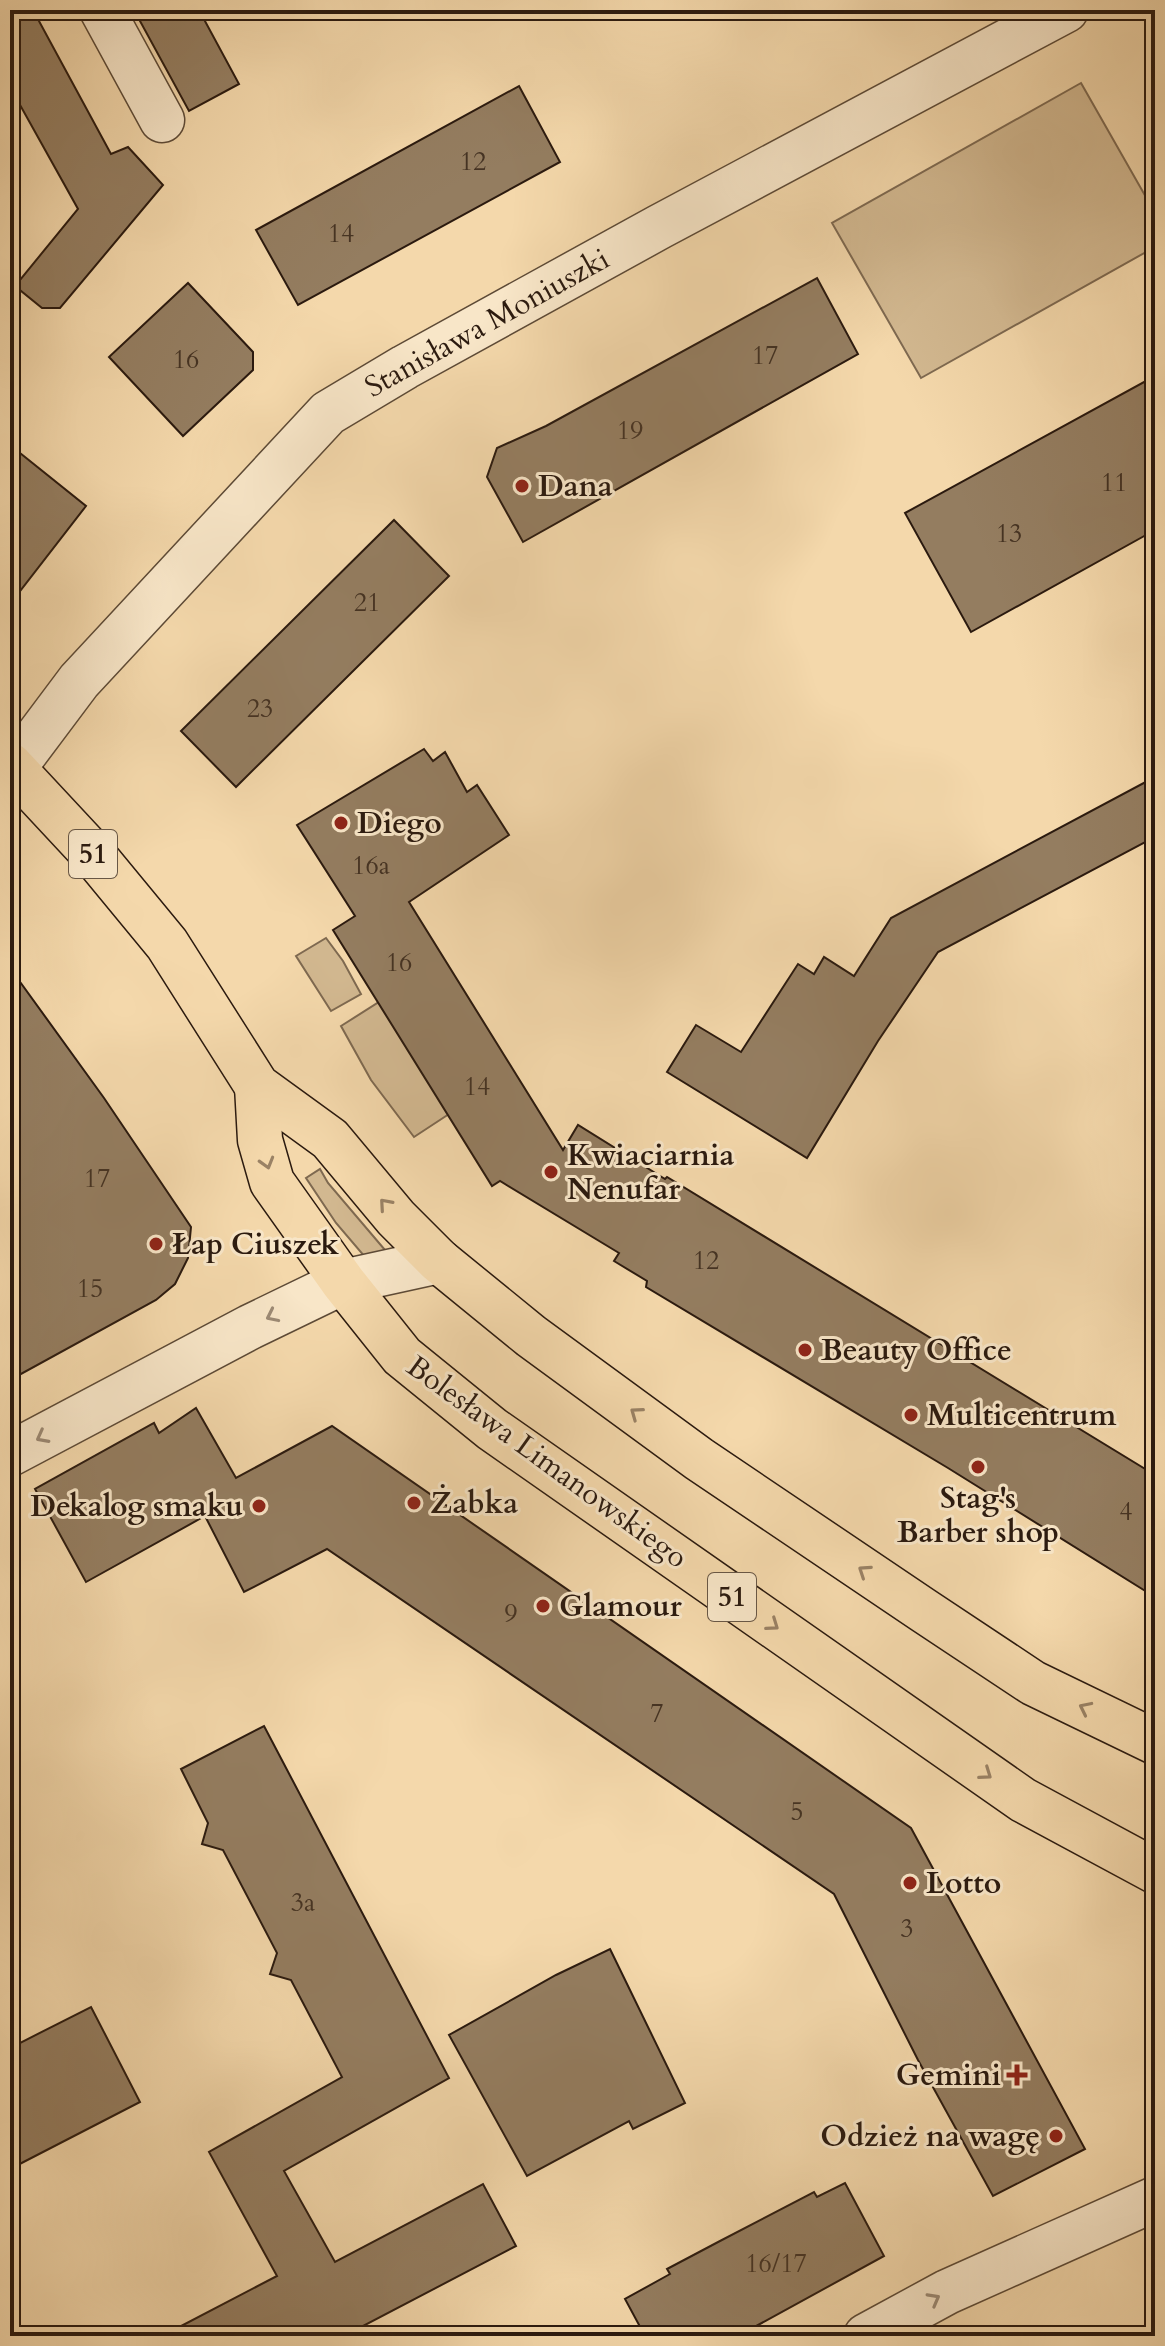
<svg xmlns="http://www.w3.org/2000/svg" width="1165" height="2346" viewBox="0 0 1165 2346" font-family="Cardo,serif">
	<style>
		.green { fill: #d2b890; stroke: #7e6950; stroke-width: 2 }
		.building { fill: #947d60; stroke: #2b1a0f; stroke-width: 2 }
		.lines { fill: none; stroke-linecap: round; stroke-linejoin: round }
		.minor-casing { stroke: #5d4a36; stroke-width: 47 }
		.major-casing { stroke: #2b1a0f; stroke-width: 47 }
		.minor { stroke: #f8e6c8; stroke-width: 44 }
		.major { stroke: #f4d8ab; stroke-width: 44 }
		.oneway { stroke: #9a8265 }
		.oneway2 { stroke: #9c8a75 }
		.poi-dot { fill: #8f2418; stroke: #f8e6c8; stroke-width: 3 }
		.labels { text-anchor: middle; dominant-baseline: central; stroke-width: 6; stroke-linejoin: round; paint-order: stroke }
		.number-label { font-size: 26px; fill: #453323 }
		.shield { fill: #f8e6c8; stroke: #685746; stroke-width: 2 }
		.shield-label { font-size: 28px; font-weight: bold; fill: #2b1a0f }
		.street-label { font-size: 30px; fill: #2b1a0f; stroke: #f8e6c8 }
		.poi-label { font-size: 30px; font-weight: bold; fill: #2b1a0f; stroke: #f8e6c8; text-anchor: start }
	</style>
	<rect width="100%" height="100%" fill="#f4d8ab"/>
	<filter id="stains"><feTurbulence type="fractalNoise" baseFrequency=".0025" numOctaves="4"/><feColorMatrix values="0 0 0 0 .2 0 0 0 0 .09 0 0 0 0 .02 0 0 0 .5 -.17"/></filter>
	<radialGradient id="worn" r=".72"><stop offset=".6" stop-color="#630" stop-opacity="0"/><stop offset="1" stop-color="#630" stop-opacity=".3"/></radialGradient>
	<g class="green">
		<polygon points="1081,83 1155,213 1155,247 921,378 832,223"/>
		<polygon points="326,938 343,961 361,994 331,1011 296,956"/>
		<polygon points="379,1002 449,1114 414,1137 371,1080 341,1026"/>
		<polygon points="320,1169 328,1183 385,1250 386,1256 365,1257 336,1223 306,1178"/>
	</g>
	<g class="building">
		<polygon points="10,10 33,10 111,154 128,147 163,185 60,308 42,308 15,286 78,209 10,87"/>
		<polygon points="134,10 199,10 239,84 189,111"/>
		<polygon points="519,86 560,162 298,305 256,230"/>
		<polygon points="817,278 858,354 523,542 487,477 497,448 546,426"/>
		<polygon points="188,283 253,352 253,370 183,436 109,357"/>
		<polygon points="1155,376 1155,530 971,632 905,513"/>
		<polygon points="10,445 86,506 10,604"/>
		<polygon points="394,520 449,576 236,787 181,731"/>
		<polygon points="424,749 433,761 445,752 467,792 477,785 509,835 409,902 563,1150 578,1125 665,1179 667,1177 1155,1475 1155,1597 948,1468 646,1287 647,1281 614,1261 619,1253 500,1181 492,1186 333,930 355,916 297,825"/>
		<polygon points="1155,777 1155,837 938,952 878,1041 807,1158 667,1072 696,1025 741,1052 798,964 814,974 824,957 854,976 891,918"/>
		<polygon points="10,968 104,1098 191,1227 188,1258 175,1284 156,1300 10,1380"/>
		<polygon points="196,1408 236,1478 332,1426 911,1828 1085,2149 993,2196 918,2060 834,1894 327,1549 244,1592 205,1516 86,1582 35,1489 154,1423 159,1433"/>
		<polygon points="264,1726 449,2078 284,2171 335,2262 483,2184 516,2246 344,2336 162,2336 277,2276 209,2152 342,2077 291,1980 270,1974 277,1953 223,1850 202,1844 208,1823 181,1769"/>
		<polygon points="610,1949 685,2103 633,2129 629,2121 527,2176 449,2035 556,1975"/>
		<polygon points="91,2007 140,2102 10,2169 10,2048"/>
		<polygon points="845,2183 884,2256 738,2336 645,2336 625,2299 670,2274 667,2269 720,2241 814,2192 817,2197"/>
	</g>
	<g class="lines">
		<g class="minor-casing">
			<g id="minor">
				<polyline points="102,10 162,120"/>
				<polyline points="13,769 79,681 328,413 405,367 659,227 1066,10"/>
				<polyline points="10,1454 250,1327 343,1282 439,1261"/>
				<polyline points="866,2336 947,2292 1155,2199"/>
			</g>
		</g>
		<g class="major-casing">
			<g id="major">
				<polyline points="10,765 92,853 167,944 257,1086 330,1139 396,1218 439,1261 531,1336 699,1459 923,1610 1033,1683 1155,1742"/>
				<polyline points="257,1086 260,1140 272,1182 343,1282 402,1356 492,1429 1023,1800 1155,1871"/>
			</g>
		</g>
		<use href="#minor" class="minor"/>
		<use href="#major" class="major"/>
	</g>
	<defs><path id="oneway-chevron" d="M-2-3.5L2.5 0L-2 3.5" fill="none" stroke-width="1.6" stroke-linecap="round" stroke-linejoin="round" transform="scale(2)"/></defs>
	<g class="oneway">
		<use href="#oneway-chevron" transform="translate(267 1163) rotate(74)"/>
		<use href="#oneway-chevron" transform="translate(385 1204) rotate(-131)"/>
		<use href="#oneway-chevron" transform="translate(636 1413) rotate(-144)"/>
		<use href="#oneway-chevron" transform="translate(864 1571) rotate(-146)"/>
		<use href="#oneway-chevron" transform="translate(773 1625) rotate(35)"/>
		<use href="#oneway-chevron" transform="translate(1085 1708) rotate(-154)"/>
		<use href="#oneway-chevron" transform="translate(986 1774) rotate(35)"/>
	</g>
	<g class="oneway2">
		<use href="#oneway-chevron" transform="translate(272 1316) rotate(154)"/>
		<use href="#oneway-chevron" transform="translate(42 1437) rotate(152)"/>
		<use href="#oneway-chevron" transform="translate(934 2299) rotate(-29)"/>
	</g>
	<g class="poi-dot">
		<circle cx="522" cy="486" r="8"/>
		<circle cx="341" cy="823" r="8"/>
		<circle cx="551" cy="1172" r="8"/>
		<circle cx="156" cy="1244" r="8"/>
		<circle cx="805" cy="1350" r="8"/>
		<circle cx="911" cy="1415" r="8"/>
		<circle cx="978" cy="1467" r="8"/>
		<circle cx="414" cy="1503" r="8"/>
		<circle cx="259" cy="1506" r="8"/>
		<circle cx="543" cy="1606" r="8"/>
		<circle cx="910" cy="1883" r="8"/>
		<path d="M1013 2063h8v8h8v8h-8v8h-8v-8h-8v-8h8z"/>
		<circle cx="1056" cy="2136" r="8"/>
	</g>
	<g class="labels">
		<g class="number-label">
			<text x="473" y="161">12</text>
			<text x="341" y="233">14</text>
			<text x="765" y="355">17</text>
			<text x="186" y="359">16</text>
			<text x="630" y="430">19</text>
			<text x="1114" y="482">11</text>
			<text x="1009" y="533">13</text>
			<text x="367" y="602">21</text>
			<text x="260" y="708">23</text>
			<text x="371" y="865">16a</text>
			<text x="399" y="962">16</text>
			<text x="477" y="1086">14</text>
			<text x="97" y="1178">17</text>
			<text x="706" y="1260">12</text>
			<text x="90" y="1288">15</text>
			<text x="1126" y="1511">4</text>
			<text x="511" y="1613">9</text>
			<text x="657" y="1713">7</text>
			<text x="797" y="1811">5</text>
			<text x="303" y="1902">3a</text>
			<text x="907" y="1928">3</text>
			<text x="776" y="2263">16/17</text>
		</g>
		<g class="shield">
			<rect x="69" y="830" width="48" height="48" rx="6"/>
			<rect x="708" y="1573" width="48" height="48" rx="6"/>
		</g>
		<g class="shield-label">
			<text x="93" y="854">51</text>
			<text x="732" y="1597">51</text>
		</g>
		<g class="street-label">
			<text transform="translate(487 323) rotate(-29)">Stanisława Moniuszki</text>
			<text transform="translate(547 1462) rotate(36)">Bolesława Limanowskiego</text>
		</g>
		<g class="poi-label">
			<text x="538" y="486">Dana</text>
			<text x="357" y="823">Diego</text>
			<text x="567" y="1155">Kwiaciarnia<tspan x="567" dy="34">Nenufar</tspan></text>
			<text x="172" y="1244">Łap Ciuszek</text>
			<text x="821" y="1350">Beauty Office</text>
			<text x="927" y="1415">Multicentrum</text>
			<text x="978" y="1498" text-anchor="middle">Stag's<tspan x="978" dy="34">Barber shop</tspan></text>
			<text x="430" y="1503">Żabka</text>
			<text x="243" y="1506" text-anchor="end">Dekalog smaku</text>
			<text x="559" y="1606">Glamour</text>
			<text x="926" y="1883">Lotto</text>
			<text x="1001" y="2075" text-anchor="end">Gemini</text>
			<text x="1040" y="2136" text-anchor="end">Odzież na wagę</text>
		</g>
	</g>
	<rect width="1165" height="2346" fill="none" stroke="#f4d8ab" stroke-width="40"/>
	<rect x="12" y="12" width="1141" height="2322" fill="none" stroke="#2b1a0f" stroke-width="4"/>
	<rect x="20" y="20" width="1125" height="2306" fill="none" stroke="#2b1a0f" stroke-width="2"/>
	<rect width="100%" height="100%" filter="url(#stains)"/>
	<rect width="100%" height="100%" fill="url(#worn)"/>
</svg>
